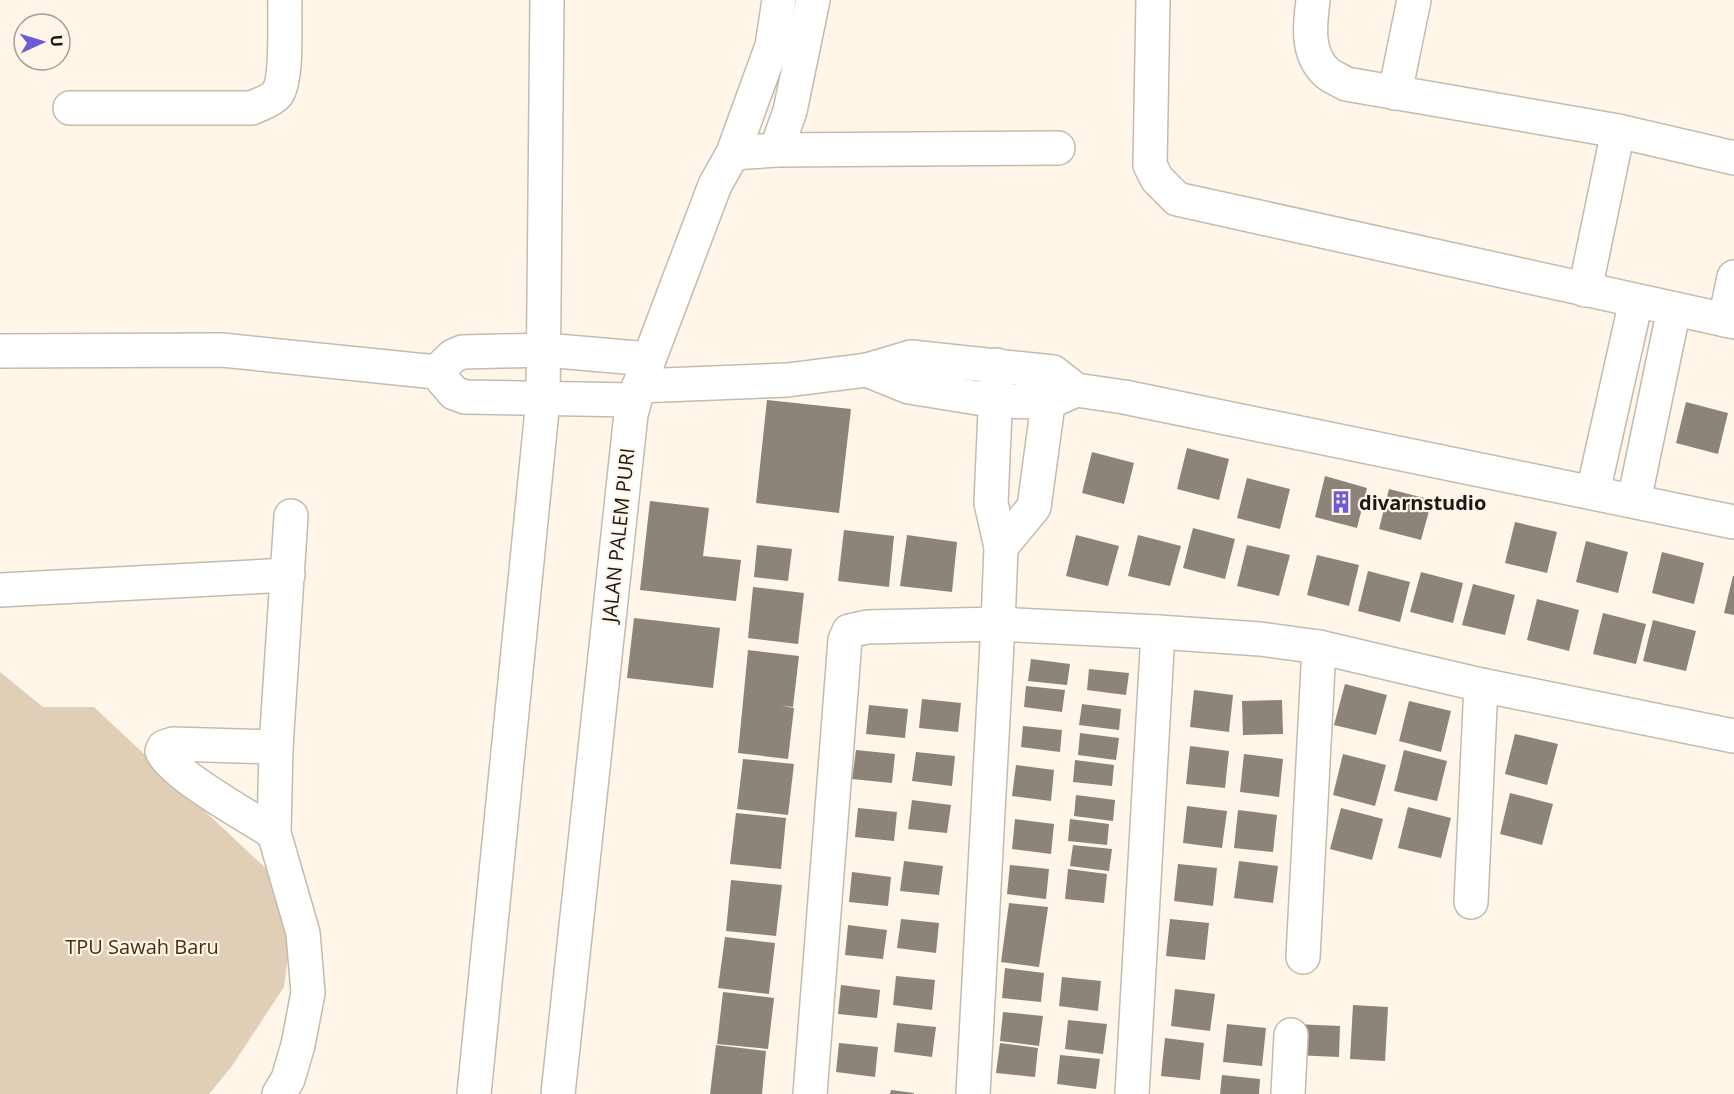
<svg xmlns="http://www.w3.org/2000/svg" width="1734" height="1094" viewBox="0 0 1734 1094" font-family="'Open Sans',sans-serif">
	<style>
		.green { fill: #e0ceb7 }
		.building { fill: #8c8479 }
		.lines { fill: none; stroke-linecap: round; stroke-linejoin: round }
		.minor-casing { stroke: #c4bbb0; stroke-width: 36 }
		.minor { stroke: #fff; stroke-width: 33 }
		.labels { text-anchor: middle; dominant-baseline: central; stroke-width: 4.5; stroke-linejoin: round; paint-order: stroke }
		.poi-label { font-size: 20px; font-weight: bold; fill: #1b1814; stroke: #fff5e9; text-anchor: start }
		.street-label { font-size: 20px; fill: #1b1814; stroke: #fff5e9 }
		.park-label { font-size: 20px; fill: #462f09; stroke: #fff5e9 }
	</style>
	<rect width="100%" height="100%" fill="#fff5e9"/>
	<polygon class="green" points="0,672 43,707 94,707 276,878 290,940 284,987 232,1066 209,1094 0,1094"/>
	<g class="building">
		<polygon points="767,400 851,409 839,513 756,503"/>
		<polygon points="1686,402 1728,413 1718,454 1676,443"/>
		<polygon points="1187,448 1229,459 1219,500 1177,489"/>
		<polygon points="1092,452 1134,463 1124,504 1082,493"/>
		<polygon points="1325,476 1367,488 1357,528 1315,517"/>
		<polygon points="1247,478 1290,489 1280,529 1237,518"/>
		<polygon points="1389,489 1432,500 1421,540 1379,529"/>
		<polygon points="650,501 709,508 703,556 741,560 736,601 640,590"/>
		<polygon points="1515,522 1557,532 1547,573 1505,563"/>
		<polygon points="1193,528 1235,539 1225,579 1183,568"/>
		<polygon points="844,530 894,536 889,587 838,581"/>
		<polygon points="907,535 957,542 952,592 900,586"/>
		<polygon points="1076,535 1119,546 1108,586 1066,576"/>
		<polygon points="1138,535 1181,546 1170,586 1128,576"/>
		<polygon points="1586,541 1628,552 1618,593 1576,582"/>
		<polygon points="757,545 792,549 788,581 754,577"/>
		<polygon points="1247,545 1290,555 1279,596 1237,586"/>
		<polygon points="1662,552 1704,563 1694,604 1652,593"/>
		<polygon points="1317,555 1359,565 1349,606 1307,595"/>
		<polygon points="1368,571 1410,582 1400,622 1358,611"/>
		<polygon points="1421,572 1463,583 1453,623 1410,612"/>
		<polygon points="1733,576 1734,576 1734,615 1724,613"/>
		<polygon points="1473,584 1515,595 1505,635 1462,625"/>
		<polygon points="753,587 804,593 798,644 748,638"/>
		<polygon points="1537,599 1579,610 1569,651 1527,640"/>
		<polygon points="1603,613 1646,624 1636,664 1593,654"/>
		<polygon points="634,618 720,628 713,688 627,678"/>
		<polygon points="1653,620 1696,631 1686,671 1643,661"/>
		<polygon points="748,650 799,656 793,707 781,706 794,708 788,759 738,753"/>
		<polygon points="1031,659 1070,664 1067,685 1028,681"/>
		<polygon points="1089,669 1129,673 1126,695 1087,690"/>
		<polygon points="1345,684 1387,695 1376,735 1334,725"/>
		<polygon points="1026,686 1065,690 1062,712 1024,707"/>
		<polygon points="1194,690 1233,695 1229,732 1190,727"/>
		<polygon points="922,699 961,703 958,732 919,728"/>
		<polygon points="1282,700 1283,734 1243,735 1242,701"/>
		<polygon points="1409,701 1451,711 1441,752 1399,741"/>
		<polygon points="1082,704 1121,709 1119,730 1079,725"/>
		<polygon points="869,705 908,709 905,738 866,734"/>
		<polygon points="1023,726 1062,730 1060,752 1021,747"/>
		<polygon points="1080,733 1119,738 1116,760 1078,755"/>
		<polygon points="1515,734 1558,744 1547,785 1505,774"/>
		<polygon points="1190,746 1229,751 1225,788 1186,784"/>
		<polygon points="856,750 895,754 892,783 852,779"/>
		<polygon points="1404,750 1447,761 1437,801 1394,791"/>
		<polygon points="916,752 955,756 952,786 912,781"/>
		<polygon points="1244,754 1283,759 1279,797 1240,792"/>
		<polygon points="1343,754 1386,765 1375,806 1333,795"/>
		<polygon points="743,759 794,764 788,815 737,809"/>
		<polygon points="1075,760 1114,765 1112,786 1073,782"/>
		<polygon points="1016,765 1054,770 1051,801 1012,796"/>
		<polygon points="1510,793 1553,804 1542,845 1500,834"/>
		<polygon points="1076,795 1115,800 1113,821 1074,816"/>
		<polygon points="912,800 951,805 947,833 908,829"/>
		<polygon points="1187,806 1227,811 1222,848 1183,843"/>
		<polygon points="1408,807 1451,818 1441,858 1398,848"/>
		<polygon points="858,808 897,812 894,841 855,837"/>
		<polygon points="1341,808 1383,819 1372,860 1330,849"/>
		<polygon points="1238,810 1277,815 1273,852 1234,848"/>
		<polygon points="736,813 786,818 781,869 730,864"/>
		<polygon points="1015,819 1054,824 1051,854 1012,849"/>
		<polygon points="1070,819 1109,824 1107,845 1068,841"/>
		<polygon points="1073,845 1112,849 1109,871 1070,866"/>
		<polygon points="904,861 943,866 939,895 900,891"/>
		<polygon points="1239,861 1278,866 1273,903 1234,898"/>
		<polygon points="1178,864 1217,868 1213,906 1174,901"/>
		<polygon points="1010,865 1049,869 1046,899 1007,894"/>
		<polygon points="1068,869 1107,874 1104,903 1065,899"/>
		<polygon points="852,872 891,877 888,906 849,902"/>
		<polygon points="731,880 782,885 776,936 726,931"/>
		<polygon points="1009,903 1048,907 1039,967 1001,962"/>
		<polygon points="901,919 939,923 936,953 897,948"/>
		<polygon points="1170,919 1209,923 1205,960 1166,956"/>
		<polygon points="848,925 887,930 883,959 845,955"/>
		<polygon points="725,937 775,943 769,994 718,988"/>
		<polygon points="1005,968 1044,973 1041,1002 1002,998"/>
		<polygon points="896,976 935,980 932,1010 893,1005"/>
		<polygon points="1062,977 1101,981 1098,1011 1059,1006"/>
		<polygon points="841,985 880,990 877,1018 838,1014"/>
		<polygon points="1175,989 1215,994 1210,1031 1171,1026"/>
		<polygon points="723,992 774,998 768,1049 717,1044"/>
		<polygon points="1353,1005 1388,1007 1385,1061 1350,1059"/>
		<polygon points="1003,1012 1043,1016 1039,1046 1000,1041"/>
		<polygon points="1068,1020 1107,1024 1103,1054 1065,1049"/>
		<polygon points="897,1023 936,1027 932,1057 894,1052"/>
		<polygon points="1227,1024 1266,1028 1262,1066 1223,1062"/>
		<polygon points="1294,1024 1340,1026 1339,1057 1293,1055"/>
		<polygon points="1165,1038 1204,1043 1200,1080 1161,1076"/>
		<polygon points="839,1043 878,1047 875,1077 836,1072"/>
		<polygon points="1000,1043 1038,1048 1035,1077 996,1073"/>
		<polygon points="716,1045 766,1051 762,1094 710,1094"/>
		<polygon points="1060,1055 1100,1059 1096,1089 1057,1084"/>
		<polygon points="1222,1075 1260,1079 1259,1094 1220,1094"/>
		<polygon points="891,1090 914,1093 914,1094 890,1094"/>
	</g>
	<g class="lines">
		<g class="minor-casing">
			<g id="minor">
				<polyline points="1153,0 1150,165 1157,179 1177,199 1734,322"/>
				<path d="M 1313,0 C 1310,24 1306,53 1326,72 C 1331,77 1340,80 1346,84 L 1618,131 L 1734,158"/>
				<polyline points="1395,93 1414,0"/>
				<path d="M 70,108 L 252,108 C 260,104 271,101 277,94 C 288,79 284,20 285,0"/>
				<polyline points="776,150 790,111 813,0"/>
				<polyline points="733,153 776,150 1058,148"/>
				<polyline points="1585,290 1618,131"/>
				<polyline points="1725,320 1734,277"/>
				<polyline points="0,351 222,350 436,372 454,393 465,397 634,400"/>
				<polyline points="867,370 909,387 996,401 1049,402 1076,390"/>
				<polyline points="436,372 453,356 462,352 545,350 649,359"/>
				<polyline points="639,386 787,380 867,370 911,357 1053,372 1076,390 1124,397 1734,522"/>
				<polyline points="1593,492 1636,301"/>
				<polyline points="1634,501 1674,309"/>
				<polyline points="1001,547 1034,507 1051,382"/>
				<polyline points="0,590 288,575"/>
				<path d="M 274,833 C 251,818 171,774 162,751 L 164,747 L 173,744 L 276,747"/>
				<polyline points="1471,902 1481,685"/>
				<polyline points="1303,957 1319,647"/>
				<polyline points="279,1094 288,1079 298,1045 308,993 303,933 274,833 276,747 291,516"/>
				<polyline points="474,1094 543,400 547,0"/>
				<polyline points="558,1094 631,414 639,386 715,185 733,153 772,46 779,0"/>
				<polyline points="810,1094 845,640 849,631 867,627 998,624 1158,632 1260,639 1319,647 1481,685 1734,736"/>
				<polyline points="973,1094 998,624 1001,547 991,503 997,365"/>
				<polyline points="1132,1094 1158,632"/>
				<polyline points="1288,1094 1291,1035"/>
			</g>
		</g>
		<use href="#minor" class="minor"/>
	</g>
	<defs>
		<g id="building-bare" transform="scale(1.8)"><path d="M-4-6H4V6H1V3H-1V6H-4ZM-2.5-4.3h1.7v1.8h-1.7ZM.8-4.3h1.7v1.8H.8ZM-2.5-1h1.7V.8h-1.7ZM.8-1h1.7V.8H.8Z" fill="#6b5cd6" stroke="#fff5e9" stroke-width="2.5" paint-order="stroke"/></g>
	</defs>
	<g fill-rule="evenodd">
		<use href="#building-bare" x="1341" y="502"/>
	</g>
	<g class="labels">
		<g class="poi-label">
			<text x="1359" y="502">divarnstudio</text>
		</g>
		<g class="street-label">
			<text transform="translate(618 535) rotate(-84)">JALAN PALEM PURI</text>
		</g>
		<g class="park-label">
			<text x="142" y="946">TPU Sawah Baru</text>
		</g>
	</g>
	<g transform="translate(42 42) rotate(86)"><circle r="28" fill="#fff5e9" stroke="#a49d94" stroke-width="1.5"/>
	<path d="M0-4.5L10 22L0 15L-10 22Z" fill="#6b5cd6"/>
	<text y="-9" font-size="16" font-weight="bold" text-anchor="middle" fill="#1b1814">U</text>
	</g>
</svg>
